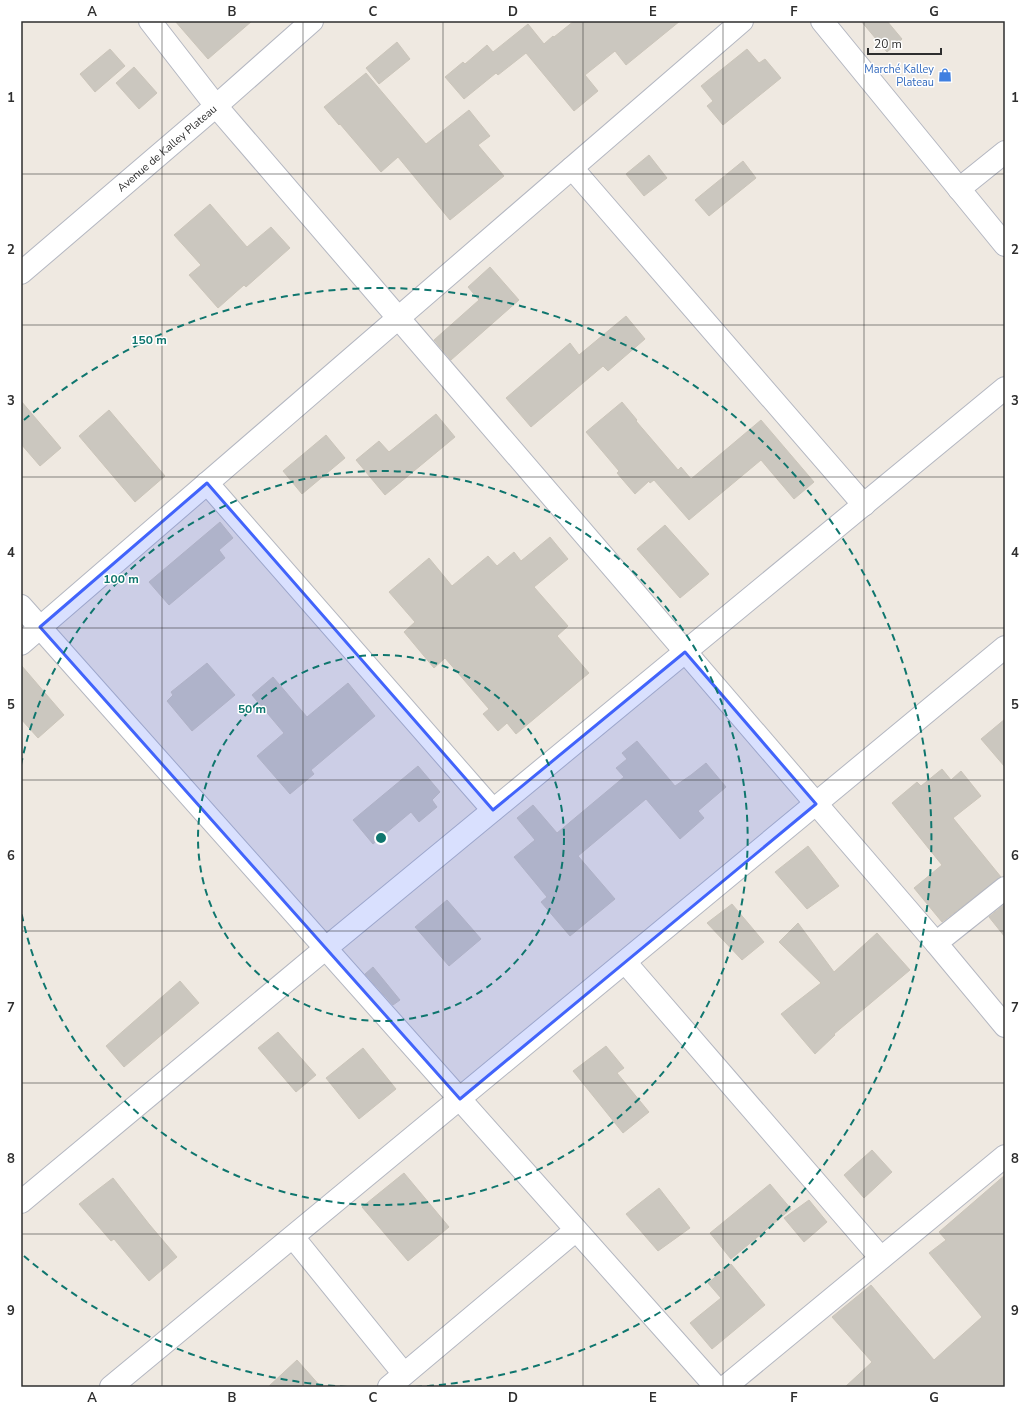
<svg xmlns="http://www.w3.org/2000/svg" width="1026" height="1408" viewBox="0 0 1026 1408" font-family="'Nunito Sans',sans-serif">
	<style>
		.building { fill: #cbc7bf; stroke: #cbc5ba }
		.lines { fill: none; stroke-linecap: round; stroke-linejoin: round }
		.street-casing { stroke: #b4b7c1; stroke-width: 24 }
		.street { stroke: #fff; stroke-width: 22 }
		.marked { fill: #4264fb; fill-opacity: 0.2; stroke: #4264fb; stroke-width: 3; stroke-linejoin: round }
		.grid { fill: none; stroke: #2e2e2e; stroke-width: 1; stroke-opacity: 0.55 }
		.ring { fill: none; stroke: #0f766e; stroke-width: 2; stroke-dasharray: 7 5 }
		.labels { text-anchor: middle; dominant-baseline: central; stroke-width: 3; stroke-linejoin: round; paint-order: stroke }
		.shop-label { font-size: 11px; fill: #366cbe; stroke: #fff; text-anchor: end }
		.street-label { font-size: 11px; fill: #2e2e2e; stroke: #fff }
		.centre { fill: #0f766e; stroke: #fff; stroke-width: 2 }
		.ring-label { font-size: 12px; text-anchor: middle; font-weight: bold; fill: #0f766e; stroke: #fff; stroke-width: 3; stroke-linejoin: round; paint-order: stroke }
		.neatline { fill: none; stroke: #2e2e2e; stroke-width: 1.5 }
		.grid-label { font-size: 13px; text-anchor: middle; font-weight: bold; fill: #2e2e2e }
	</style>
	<rect width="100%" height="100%" fill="#efe9e1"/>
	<g class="building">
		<polygon points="175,21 252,21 208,59"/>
		<polygon points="574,21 680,21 626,65 615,51 585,75 598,91 574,111 526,53 498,75 496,73 464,99 445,77 463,62 465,64 487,45 493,52 528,24 544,44 553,36 554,37"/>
		<polygon points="861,21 887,21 902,39 887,52"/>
		<polygon points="397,42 410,59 379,84 366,68"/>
		<polygon points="110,49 125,66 95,92 80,74"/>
		<polygon points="747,49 759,63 765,59 781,78 723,125 707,106 713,101 701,86"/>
		<polygon points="134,67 157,93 139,109 116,83"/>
		<polygon points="366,73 426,144 469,110 490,136 478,145 504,176 450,220 398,157 381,172 340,124 339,125 324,107"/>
		<polygon points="649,155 667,178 644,196 626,174"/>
		<polygon points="743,161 756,178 709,216 695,200"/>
		<polygon points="210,204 247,247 271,227 290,248 246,287 244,285 218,308 189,275 201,265 174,235"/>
		<polygon points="490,267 519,300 451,360 434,340 479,300 468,287"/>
		<polygon points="626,316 645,339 608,371 603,366 531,427 506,398 570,343 579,355"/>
		<polygon points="21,401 61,448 40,466 21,444"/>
		<polygon points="622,402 637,420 636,421 678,470 681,467 691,479 761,420 814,482 794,499 761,460 689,520 654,480 650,483 649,481 635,494 617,473 619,471 586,432"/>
		<polygon points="109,410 165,476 135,502 79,436"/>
		<polygon points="436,414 455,437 385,495 356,460 379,441 389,452"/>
		<polygon points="326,435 345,458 302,494 283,471"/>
		<polygon points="220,522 233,538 219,550 225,558 169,605 149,582"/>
		<polygon points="665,525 709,574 680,598 637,549"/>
		<polygon points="550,537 568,559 534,587 568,626 557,636 589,673 516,734 507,723 498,731 483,714 489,709 445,658 434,668 404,632 415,622 389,592 429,558 452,586 488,556 497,566 514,552 521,561"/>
		<polygon points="207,663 235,695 192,731 167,701 173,695 171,692"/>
		<polygon points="21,665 64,715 38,738 21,719"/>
		<polygon points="273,677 307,717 348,683 375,716 311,770 314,774 290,794 257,756 284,733 252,695"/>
		<polygon points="1005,719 1005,767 981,739"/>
		<polygon points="637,741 675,786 691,775 706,763 726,787 698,811 704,818 680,839 646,799 578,856 615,899 570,936 541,902 547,897 514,857 535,840 517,818 533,805 557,833 624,777 616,768 627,759 622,753"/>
		<polygon points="418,766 440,792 432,800 437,807 419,822 411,812 373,844 353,820"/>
		<polygon points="942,769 951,780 961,771 981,796 953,818 1001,877 942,922 914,888 942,865 892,803 917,782 921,786"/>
		<polygon points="808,846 839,886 807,909 775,872"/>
		<polygon points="447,900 481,939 449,966 415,927"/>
		<polygon points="732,904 764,942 742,960 707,923"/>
		<polygon points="1005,904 1005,937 989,917"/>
		<polygon points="798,923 834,972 877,933 910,970 834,1034 835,1035 815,1054 781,1014 821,983 779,942"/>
		<polygon points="373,967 400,1000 393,1005 365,974"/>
		<polygon points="180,981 199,1003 124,1067 106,1046"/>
		<polygon points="278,1032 316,1075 296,1092 258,1048"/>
		<polygon points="606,1046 624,1068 617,1073 649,1112 623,1133 573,1071"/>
		<polygon points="363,1048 396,1089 359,1119 326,1078"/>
		<polygon points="872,1150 892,1172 864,1198 844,1175"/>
		<polygon points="404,1173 449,1227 408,1261 362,1207"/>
		<polygon points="1005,1175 1005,1387 845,1387 872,1362 832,1317 871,1285 934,1360 982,1317 929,1253 946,1240 939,1232"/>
		<polygon points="113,1178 149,1224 177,1257 149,1281 114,1239 111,1241 79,1204"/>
		<polygon points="770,1184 791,1209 731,1259 710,1233"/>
		<polygon points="659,1188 690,1228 658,1251 626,1214"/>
		<polygon points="809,1200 827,1222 804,1242 784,1218"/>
		<polygon points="731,1264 765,1305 712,1349 690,1323 721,1298 708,1283"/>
		<polygon points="297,1360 321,1387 268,1387"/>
	</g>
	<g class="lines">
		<g class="street-casing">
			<g id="street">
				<polyline points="150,21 216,106 936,943"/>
				<polyline points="822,21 1005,245"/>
				<polyline points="572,168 864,505"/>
				<polyline points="959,189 1005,152"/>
				<path id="s1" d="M 21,273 L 216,106 L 312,21"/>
				<polyline points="207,483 493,810"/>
				<polyline points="21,606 716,1387"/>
				<polyline points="21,644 742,21"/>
				<polyline points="1005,888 936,943 1005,1026"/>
				<polyline points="625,962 881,1258"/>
				<polyline points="21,1202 326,948 1005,388"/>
				<polyline points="293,1237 404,1374"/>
				<polyline points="111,1387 1005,647"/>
				<polyline points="389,1387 576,1230"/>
				<polyline points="725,1387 1005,1156"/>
			</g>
		</g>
		<use href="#street" class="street"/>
	</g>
	<path class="marked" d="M 207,483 L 493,810 L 685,652 L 816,804 L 460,1099 L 40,627 Z"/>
	<path class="grid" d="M 162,21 L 162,1387M 303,21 L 303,1387M 443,21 L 443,1387M 583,21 L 583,1387M 723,21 L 723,1387M 864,21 L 864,1387M 21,174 L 1005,174M 21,325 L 1005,325M 21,477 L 1005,477M 21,628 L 1005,628M 21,780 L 1005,780M 21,931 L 1005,931M 21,1083 L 1005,1083M 21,1234 L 1005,1234"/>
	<g class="ring">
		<circle cx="381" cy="838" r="183"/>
		<path d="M21 765A367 367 0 1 1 21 911"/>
		<path d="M347 1387A550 550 0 0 1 24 1256M24 420A550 550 0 1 1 415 1387"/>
	</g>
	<defs>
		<g id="shop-bare" transform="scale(1.08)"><path d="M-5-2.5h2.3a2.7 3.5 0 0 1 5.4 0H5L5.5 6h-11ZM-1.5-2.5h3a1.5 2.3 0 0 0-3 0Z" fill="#3f7fe0" stroke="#fff" stroke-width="2.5" paint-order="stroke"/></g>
	</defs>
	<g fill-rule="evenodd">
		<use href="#shop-bare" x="945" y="75"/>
	</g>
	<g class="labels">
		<g class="shop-label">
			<text x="934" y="69">Marché Kalley<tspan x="934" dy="13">Plateau</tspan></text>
		</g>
		<g class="street-label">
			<text stroke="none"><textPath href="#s1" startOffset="192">Avenue de Kalley Plateau</textPath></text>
		</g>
	</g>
	<circle cx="381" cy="838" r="6" class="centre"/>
	<g class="ring-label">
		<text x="149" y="344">150 m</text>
		<text x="121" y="583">100 m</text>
		<text x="252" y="713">50 m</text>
	</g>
	<rect width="1026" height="1408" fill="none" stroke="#ffffff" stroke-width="44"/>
	<path d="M868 48v6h73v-6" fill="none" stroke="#2e2e2e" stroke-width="2"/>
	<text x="874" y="48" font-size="12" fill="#2e2e2e" stroke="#ffffff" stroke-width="3" paint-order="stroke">20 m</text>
	<rect x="22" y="22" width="982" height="1364" class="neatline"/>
	<g class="grid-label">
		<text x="92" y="16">A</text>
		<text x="232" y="16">B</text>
		<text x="373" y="16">C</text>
		<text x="513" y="16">D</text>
		<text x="653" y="16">E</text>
		<text x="794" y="16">F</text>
		<text x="934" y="16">G</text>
		<text x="11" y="102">1</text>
		<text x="1015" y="102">1</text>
		<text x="11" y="254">2</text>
		<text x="1015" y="254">2</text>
		<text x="11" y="405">3</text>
		<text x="1015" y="405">3</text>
		<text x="11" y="557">4</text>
		<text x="1015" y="557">4</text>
		<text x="11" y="709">5</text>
		<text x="1015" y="709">5</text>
		<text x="11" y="860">6</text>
		<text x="1015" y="860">6</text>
		<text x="11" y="1012">7</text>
		<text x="1015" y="1012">7</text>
		<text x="11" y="1163">8</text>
		<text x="1015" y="1163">8</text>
		<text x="11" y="1315">9</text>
		<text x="1015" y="1315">9</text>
		<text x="92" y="1402">A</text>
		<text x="232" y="1402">B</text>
		<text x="373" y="1402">C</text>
		<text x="513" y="1402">D</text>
		<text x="653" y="1402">E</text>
		<text x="794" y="1402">F</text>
		<text x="934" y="1402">G</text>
	</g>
</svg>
